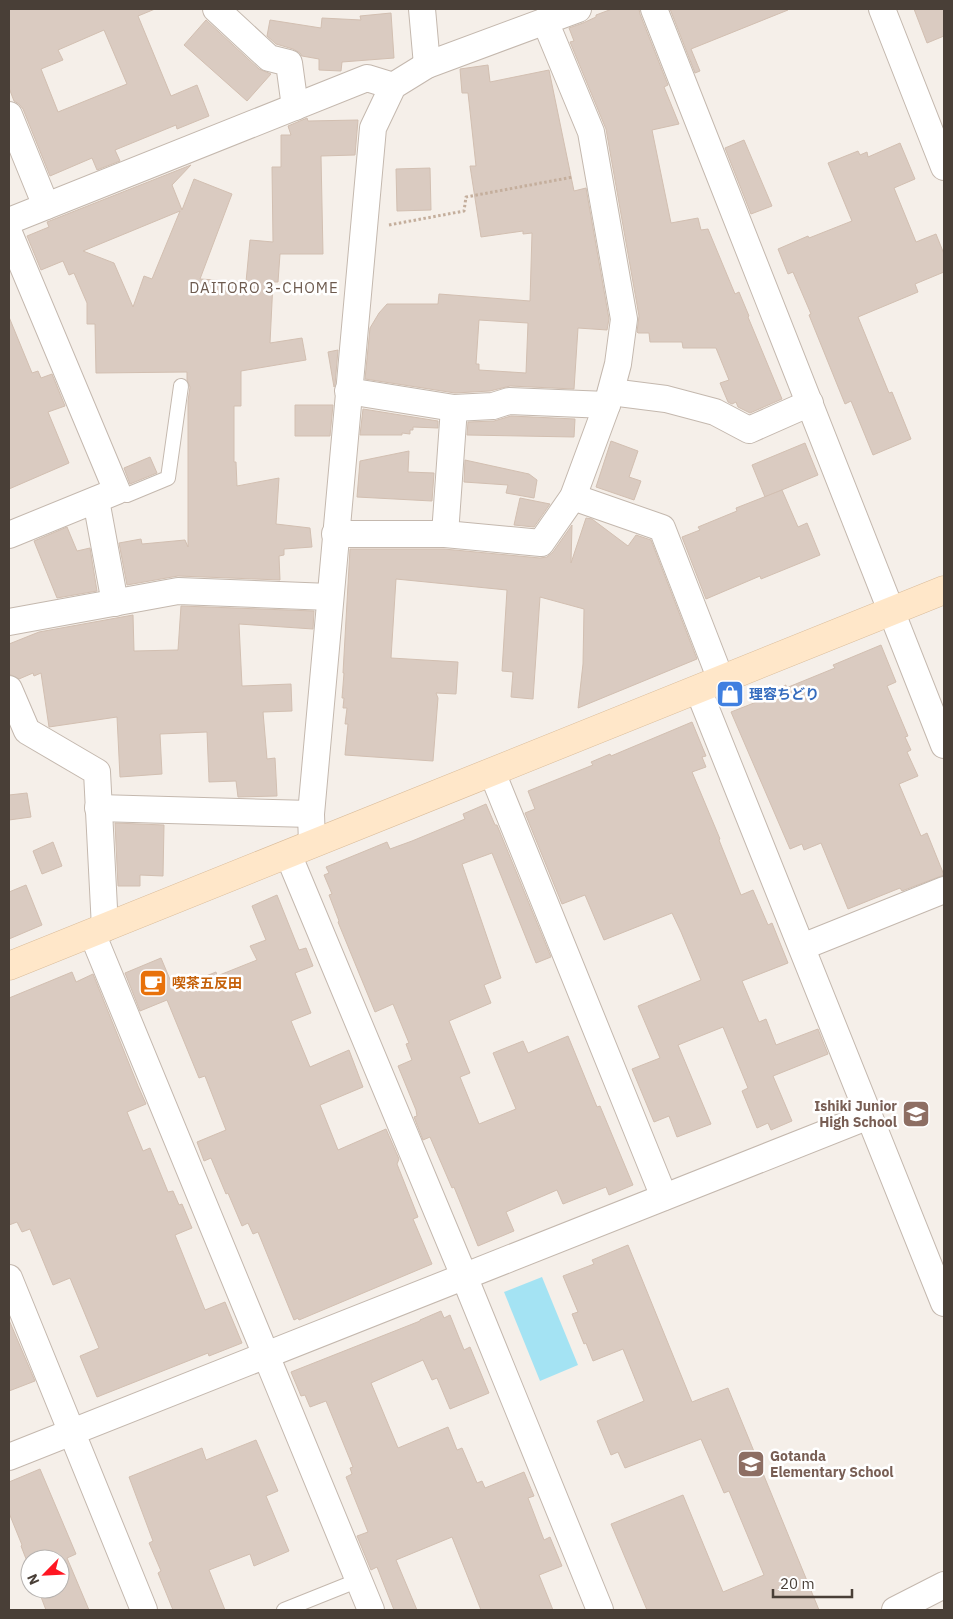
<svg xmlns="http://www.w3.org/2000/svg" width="953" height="1619" viewBox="0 0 953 1619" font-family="'IBM Plex Sans','Noto Sans JP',sans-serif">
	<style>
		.water { fill: #a4e3f3 }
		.building { fill: #dacbc1; stroke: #d2bfb1; fill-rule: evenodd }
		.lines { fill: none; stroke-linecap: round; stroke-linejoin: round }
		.lane-casing { stroke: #c4b8ae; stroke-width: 16 }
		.street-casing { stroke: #c4b8ae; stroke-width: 28 }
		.secondary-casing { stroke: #dabc9a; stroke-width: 29 }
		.path { stroke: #c4ae9c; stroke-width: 3; stroke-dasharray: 2.5 2.5; stroke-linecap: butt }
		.lane { stroke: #fff; stroke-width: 14 }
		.street { stroke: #fff; stroke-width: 26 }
		.secondary { stroke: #ffe7c9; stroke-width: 28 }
		.labels { text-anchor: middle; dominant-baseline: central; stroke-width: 5; stroke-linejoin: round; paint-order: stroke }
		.shop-label { font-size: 14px; font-weight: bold; fill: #366cbe; stroke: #fff; text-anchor: start }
		.food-label { font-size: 14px; font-weight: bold; fill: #c56008; stroke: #fff; text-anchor: start }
		.education-label { font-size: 14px; font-weight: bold; fill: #785e54; stroke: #fff; text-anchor: end }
		.neighbourhood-label { font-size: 15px; letter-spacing: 1px; fill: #6d5a4e; stroke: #fff }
	</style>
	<rect width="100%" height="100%" fill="#f5efe9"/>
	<polygon class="water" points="542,1277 578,1365 540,1381 504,1292"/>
	<g class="building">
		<path d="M 9,9 L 155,9 L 138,16 L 171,96 L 197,85 L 209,116 L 177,129 L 176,125 L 115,150 L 120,161 L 97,170 L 92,158 L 50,176 L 23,109 L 19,104 L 14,101 L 9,88 ZM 104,30 L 127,84 L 58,112 L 41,69 L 63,60 L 58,50 Z"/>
		<polygon points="612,9 639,9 640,14 668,85 664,87 679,124 652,130 671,223 698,218 701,230 708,229 735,294 739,292 749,316 748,317 782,399 750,413 738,407 736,402 732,404 728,402 720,383 729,380 716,348 683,348 682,342 650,342 649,333 638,333 637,332 639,316 606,129 570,42 574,41 569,28 583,23 596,17 596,15"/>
		<polygon points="670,9 788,9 788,10 691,49 700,71 695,73"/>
		<polygon points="914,9 944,9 944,36 927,43"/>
		<polygon points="391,13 394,58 342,62 341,71 319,70 319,59 302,56 300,53 293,49 276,44 267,36 270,20 321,28 322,18 361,20 360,16"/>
		<polygon points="206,20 259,69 271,74 247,101 184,45"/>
		<path d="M 488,65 L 490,82 L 549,70 L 574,191 L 586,188 L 609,319 L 607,330 L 578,328 L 574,389 L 510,386 L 490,391 L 455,393 L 365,379 L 370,328 L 379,313 L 387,304 L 438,304 L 439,294 L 530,301 L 532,233 L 523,234 L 523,231 L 481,237 L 470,166 L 476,166 L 468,93 L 462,93 L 460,69 ZM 479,320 L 528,323 L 526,373 L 479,370 L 479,364 L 476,364 Z"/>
		<path d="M 307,118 L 308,121 L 358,120 L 355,155 L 321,156 L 323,254 L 280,254 L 278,282 L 273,282 L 270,343 L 302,338 L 306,360 L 241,371 L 241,406 L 234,406 L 234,462 L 236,462 L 237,486 L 279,478 L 276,524 L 310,528 L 312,547 L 284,549 L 284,555 L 279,556 L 280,580 L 178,576 L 127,585 L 119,543 L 141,539 L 142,544 L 185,540 L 188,547 L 188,401 L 190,387 L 187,380 L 187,372 L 96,373 L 95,324 L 87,324 L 87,303 L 74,273 L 69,275 L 63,261 L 41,270 L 27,236 L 49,227 L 47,222 L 191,165 L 172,185 L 182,210 L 194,179 L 232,194 L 200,279 L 246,282 L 250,240 L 273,242 L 272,167 L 281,167 L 281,135 L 291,135 L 288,126 ZM 180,211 L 152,279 L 144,276 L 133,307 L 114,263 L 83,251 Z"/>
		<polygon points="744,140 772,206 751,214 725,148"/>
		<polygon points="900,143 915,179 894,188 916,242 936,234 944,254 944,272 915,284 918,292 858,317 889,393 892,392 911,439 873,455 851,401 845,404 809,315 811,314 793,272 788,274 778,249 808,236 809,238 852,221 828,163 858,151 860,155 867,152 868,157"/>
		<polygon points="430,168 431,210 397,211 396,169"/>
		<polygon points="9,317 32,373 38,371 41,378 52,374 65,406 48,412 69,463 9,489"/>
		<polygon points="338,350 335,385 334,387 328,352"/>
		<polygon points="295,405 333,405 330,436 295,436"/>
		<polygon points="363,409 438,421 438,428 413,427 413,430 410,430 410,434 402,433 402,435 360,435"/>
		<polygon points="511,416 575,419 574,437 467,435 468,422 494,421"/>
		<polygon points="611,441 638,451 629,477 641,481 634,500 596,487"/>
		<polygon points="805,443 818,475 765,497 752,465"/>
		<polygon points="409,451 408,472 434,473 432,501 357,497 360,461"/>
		<polygon points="150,457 157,473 130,484 124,468"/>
		<polygon points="465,460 529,474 537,480 534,498 506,493 508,485 464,482"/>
		<polygon points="782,490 798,527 807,523 820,555 761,579 760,576 706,599 682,537 700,530 698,527 737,511 736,508"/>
		<polygon points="520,498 550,504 534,527 514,525"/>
		<polygon points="586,518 592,519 628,546 636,535 651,540 697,659 578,708 583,664 584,609 540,597 533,699 511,697 513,672 502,671 507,590 396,579 391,658 458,662 456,694 436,693 438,698 433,761 345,755 348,724 345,724 347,708 343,708 344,698 342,698 344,673 343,673 350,549 444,549 540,558 547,557 553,552 572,525 571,563"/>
		<polygon points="67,527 77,551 90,548 97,591 57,598 34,541"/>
		<polygon points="181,606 314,611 313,629 239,624 242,686 291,684 292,711 263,712 267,759 275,758 277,796 238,797 236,781 209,782 207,732 160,734 162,774 120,777 117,717 49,727 41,673 34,676 33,673 19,679 9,674 9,644 39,632 133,615 134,651 178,650"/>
		<polygon points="881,645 896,682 887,686 908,736 905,737 911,750 907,752 918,776 899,784 921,836 927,833 944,875 902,891 900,888 848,909 821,843 804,850 802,844 790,849 731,712 764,699 763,695 786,685 786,688 835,668 833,665"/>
		<polygon points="692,722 706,756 702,757 706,767 692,772 720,839 719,840 741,895 753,890 768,925 772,923 788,963 742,981 759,1022 766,1019 776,1045 818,1029 828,1054 773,1076 792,1121 771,1130 768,1123 757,1128 742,1091 748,1088 723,1027 678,1045 711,1124 677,1137 669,1116 654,1122 632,1069 660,1058 638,1006 701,980 681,932 672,913 604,940 585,895 562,904 525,813 535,809 528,791 593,765 591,762 610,754 611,756"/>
		<polygon points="27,793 31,817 9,820 9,795"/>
		<polygon points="486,804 495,825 497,825 551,957 536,963 492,853 462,864 501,978 484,985 491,1003 449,1021 470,1073 460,1077 479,1124 516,1109 493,1053 523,1041 528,1053 568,1036 597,1107 600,1106 633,1185 609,1195 606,1187 563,1204 557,1190 506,1212 514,1231 478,1246 454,1187 452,1188 430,1137 423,1140 414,1117 417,1116 416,1110 398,1066 412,1060 406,1044 409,1043 393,1004 375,1012 338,922 339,921 329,895 332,894 324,875 329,873 326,867 387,842 390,849 412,841 465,819 463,814"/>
		<polygon points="115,823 164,825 163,876 140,875 140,886 118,886"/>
		<polygon points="53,842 62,866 42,874 33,851"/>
		<polygon points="26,885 42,925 9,939 9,892"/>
		<polygon points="277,895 299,950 306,948 313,966 295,973 311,1013 291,1021 310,1067 349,1050 363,1087 320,1105 338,1150 386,1129 399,1159 397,1164 418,1217 413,1219 432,1264 299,1320 298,1318 294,1320 258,1232 253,1234 248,1223 242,1226 228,1193 226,1194 211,1158 204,1161 197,1142 226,1130 205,1076 199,1078 167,1000 140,1011 125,973 161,958 174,989 216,972 217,976 257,960 250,946 266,940 252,906"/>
		<polygon points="72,972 76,982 93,974 138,1086 146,1104 127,1112 143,1151 150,1148 168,1192 173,1191 179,1205 182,1204 192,1228 175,1235 205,1310 225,1302 242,1343 209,1356 208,1353 97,1397 80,1356 99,1348 70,1278 53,1285 30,1229 22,1232 17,1222 9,1225 9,998"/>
		<polygon points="628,1245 692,1402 728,1388 819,1610 647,1610 611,1524 683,1495 723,1592 764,1575 729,1491 724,1493 701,1439 625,1468 618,1452 611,1455 597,1421 644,1401 623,1349 593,1361 586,1343 584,1344 572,1314 578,1312 563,1276 594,1264 592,1260"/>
		<polygon points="441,1311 444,1318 450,1315 464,1350 470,1347 489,1393 450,1409 437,1378 432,1380 423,1360 371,1383 398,1448 448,1427 457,1450 462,1448 477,1483 482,1481 485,1488 524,1472 534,1496 528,1498 544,1540 550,1537 562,1566 539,1575 553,1610 481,1610 452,1537 396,1560 417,1610 394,1610 377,1567 371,1570 357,1536 368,1532 346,1477 352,1474 350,1468 353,1467 326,1401 310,1407 305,1395 301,1396 291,1372 420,1321 420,1320"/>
		<polygon points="9,1320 35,1381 9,1391"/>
		<polygon points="256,1440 278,1491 266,1496 289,1551 254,1566 250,1554 209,1570 225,1610 173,1610 158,1573 161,1571 149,1543 153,1541 129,1477 202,1448 206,1460"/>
		<polygon points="40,1469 76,1554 67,1558 89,1610 46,1610 38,1589 60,1589 60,1559 30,1559 30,1569 21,1546 22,1545 9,1513 9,1482"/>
	</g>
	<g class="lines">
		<g class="lane-casing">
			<g id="lane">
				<polyline points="117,491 127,495 168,478 181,386"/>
				<polyline points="284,1610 359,1580"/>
			</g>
		</g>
		<g class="street-casing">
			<g id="street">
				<polyline points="216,9 269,58 289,63 295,107"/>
				<polyline points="422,9 427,65"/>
				<polyline points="654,9 944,745"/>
				<polyline points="882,9 944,167"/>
				<polyline points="9,115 46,206"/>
				<polyline points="9,221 367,78 393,86"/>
				<polyline points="9,233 117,491 9,535"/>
				<polyline points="348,391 454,408 493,406 509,401 607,405"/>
				<polyline points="611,392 666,399 715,412 749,430 810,403"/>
				<polyline points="573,497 662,528 721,680"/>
				<polyline points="96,500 115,603"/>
				<polyline points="335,534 445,534 541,543 573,497 607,405 618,364 624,319 591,132 545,21"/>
				<polyline points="445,534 454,408"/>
				<polyline points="9,622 178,591 330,597"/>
				<polyline points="9,689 27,731 97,772 105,928"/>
				<polyline points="698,689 944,1303"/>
				<polyline points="492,772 664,1197"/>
				<polyline points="98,808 311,814"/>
				<polyline points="312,844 311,814 373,128 393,86 427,65 578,9"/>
				<polyline points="288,854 464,1276 600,1610"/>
				<polyline points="92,933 371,1610"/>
				<polyline points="802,947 944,890"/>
				<polyline points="9,1278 144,1610"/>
				<polyline points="9,1457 869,1116"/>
				<polyline points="895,1610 944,1585"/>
			</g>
		</g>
		<g class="secondary-casing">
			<polyline id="secondary" points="9,966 944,590"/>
		</g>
		<polyline class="path" points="389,225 464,211 466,197 573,177"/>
		<use href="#lane" class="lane"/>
		<use href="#street" class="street"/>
		<use href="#secondary" class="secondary"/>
	</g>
	<defs>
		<g id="shop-square" transform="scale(1.4375)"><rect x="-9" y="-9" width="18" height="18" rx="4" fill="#3f7fe0" stroke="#fff"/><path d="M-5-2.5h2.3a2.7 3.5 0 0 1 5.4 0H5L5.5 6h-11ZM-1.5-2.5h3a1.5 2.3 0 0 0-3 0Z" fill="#fff"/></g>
		<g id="cafe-square" transform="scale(1.4375)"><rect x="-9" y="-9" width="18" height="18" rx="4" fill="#e8710a" stroke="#fff"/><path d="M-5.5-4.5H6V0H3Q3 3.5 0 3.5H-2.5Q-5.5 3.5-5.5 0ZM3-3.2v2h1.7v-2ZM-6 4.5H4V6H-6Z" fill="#fff"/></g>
		<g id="school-square" transform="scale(1.4375)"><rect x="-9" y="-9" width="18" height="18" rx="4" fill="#8d6e63" stroke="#fff"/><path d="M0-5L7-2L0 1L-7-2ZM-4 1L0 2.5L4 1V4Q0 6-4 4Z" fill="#fff"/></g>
	</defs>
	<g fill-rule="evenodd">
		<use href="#shop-square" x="730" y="694"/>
		<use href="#cafe-square" x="153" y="983"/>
		<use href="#school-square" x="916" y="1114"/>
		<use href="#school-square" x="751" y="1464"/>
	</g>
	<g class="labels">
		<g class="shop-label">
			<text x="749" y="694">理容ちどり</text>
		</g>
		<g class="food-label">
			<text x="172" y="983">喫茶五反田</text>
		</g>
		<g class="education-label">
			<text x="897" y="1106">Ishiki Junior<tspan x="897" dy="16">High School</tspan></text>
			<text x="770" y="1456" text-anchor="start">Gotanda<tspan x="770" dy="16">Elementary School</tspan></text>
		</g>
		<g class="neighbourhood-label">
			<text x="264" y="287">DAITORO 3-CHOME</text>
		</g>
	</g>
	<rect width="953" height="1619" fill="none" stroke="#493f37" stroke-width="20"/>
	<g transform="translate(45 1574) rotate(246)"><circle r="24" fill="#ffffff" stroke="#b6b2af"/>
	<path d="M0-4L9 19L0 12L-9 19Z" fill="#ff1622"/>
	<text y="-8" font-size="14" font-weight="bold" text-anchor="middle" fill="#493f37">N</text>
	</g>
	<path d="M773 1589v8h79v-8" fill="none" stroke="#493f37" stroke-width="2.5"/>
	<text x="780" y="1589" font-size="15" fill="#493f37" stroke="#ffffff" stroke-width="4" paint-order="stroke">20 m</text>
</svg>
